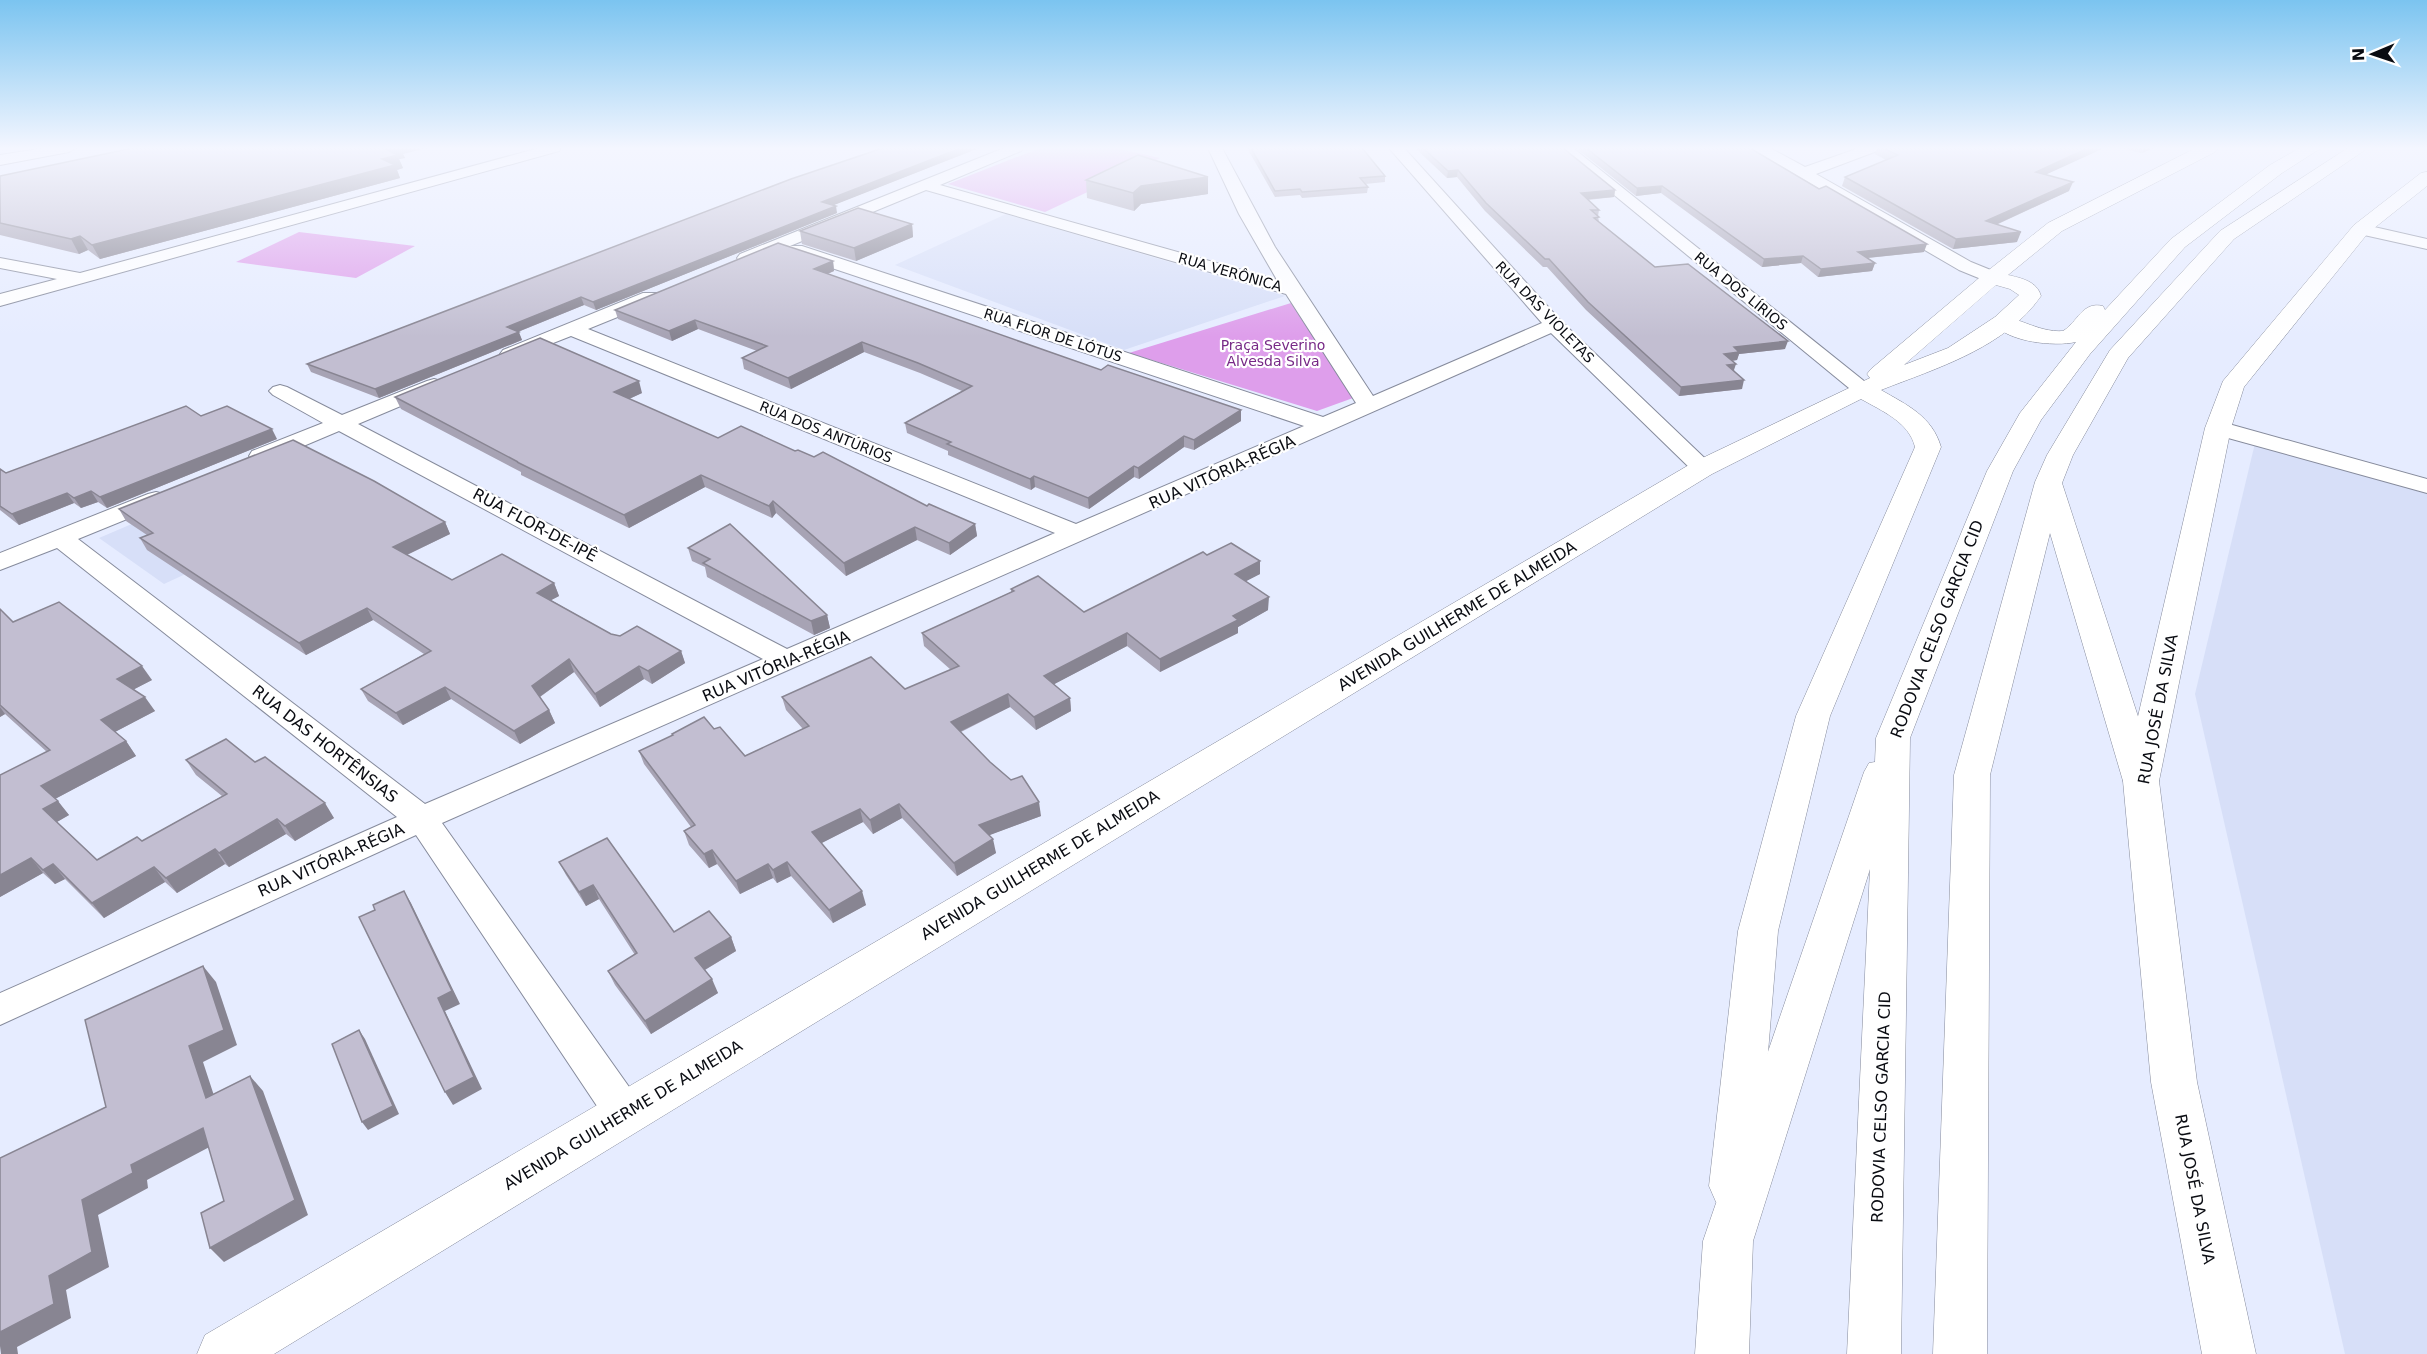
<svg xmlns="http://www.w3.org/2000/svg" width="2427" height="1354" viewBox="0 0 2427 1354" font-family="'DejaVu Sans',sans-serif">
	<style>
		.built { fill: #d7dff8 }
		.green { fill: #de9eeb }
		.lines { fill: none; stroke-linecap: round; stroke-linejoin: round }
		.street-casing { stroke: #868b9c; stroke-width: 2 }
		.secondary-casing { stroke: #868b9c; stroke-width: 1 }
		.highway-casing { stroke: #868b9c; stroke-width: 1 }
		.street { fill: #fff; fill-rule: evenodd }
		.secondary { fill: #fff; fill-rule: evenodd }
		.highway { fill: #fff; fill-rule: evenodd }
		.wall { fill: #a7a3b4 }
		.shaded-wall { fill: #888592 }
		.building { fill: #c2bed1; stroke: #888592; stroke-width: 1.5 }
		.labels { text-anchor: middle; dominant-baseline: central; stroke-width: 4.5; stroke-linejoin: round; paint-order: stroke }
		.far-street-label { font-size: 14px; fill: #0a0c12; stroke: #fff }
		.far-park-label { font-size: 14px; fill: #772986; stroke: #fff }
		.street-label { font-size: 16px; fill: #0a0c12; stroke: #fff }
	</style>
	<rect width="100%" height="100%" fill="#e6ecff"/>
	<g class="built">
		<polygon points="1006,214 1285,296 1124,350 895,265"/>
		<polygon points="2256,439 2427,487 2427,1354 2345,1354 2195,694"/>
		<polygon points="230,482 291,525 164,584 99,538"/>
	</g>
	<g class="green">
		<polygon points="1040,148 1115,148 1160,158 1045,212 948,184"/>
		<polygon points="299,232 415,246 356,278 236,262"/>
		<polygon points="1291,303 1353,398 1317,411 1129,353"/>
	</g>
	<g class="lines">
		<g class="street-casing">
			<g id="street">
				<polygon points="45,148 76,148 69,152 0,165 0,155"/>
				<polygon points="539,148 561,148 559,151 0,306 0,294 57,279 0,268 0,258 80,273"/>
				<path d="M 1004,148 L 1023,148 L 1021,151 L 940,185 L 1277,280 L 1239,214 L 1208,148 L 1222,148 L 1275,247 L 1373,396 L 1542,323 L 1389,148 L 1404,148 L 1561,321 L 1715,468 L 1711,473 L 1703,475 L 1695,473 L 1551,333 L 442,823 L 639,1101 L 645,1114 L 639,1127 L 625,1132 L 611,1127 L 416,835 L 0,1025 L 0,993 L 397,817 L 57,548 L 0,570 L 0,553 L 148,494 L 156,492 L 164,494 L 168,499 L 164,504 L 78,539 L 425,804 L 763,659 L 339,431 L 268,461 L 260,463 L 252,461 L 249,456 L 252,451 L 323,423 L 273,395 L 269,391 L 273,387 L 280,385 L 287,387 L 342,415 L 427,381 L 434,379 L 441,381 L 444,385 L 441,389 L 358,424 L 787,649 L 1055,533 L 571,336 L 510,360 L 503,358 L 500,354 L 503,350 L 643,293 L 657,293 L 659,297 L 657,301 L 588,329 L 1076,524 L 1304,426 L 790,254 L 787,250 L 790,246 L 746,263 L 740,262 L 737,258 L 740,254 ZM 926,190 L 1286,294 L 1356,403 L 1323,417 L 802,246 L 790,246 Z"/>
				<polygon points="1557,148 1573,148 1869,385 1873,389 1869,393 1862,395 1855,393"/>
				<polygon points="1753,148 1770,148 1805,167 1859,148 1879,148 1877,151 1816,174 1971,262 1998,273 2001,277 1998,281 1986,281 1959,270 1755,151"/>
				<polygon points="2361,224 2427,239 2427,249 2355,233 2353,229 2355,225"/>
				<polygon points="2218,421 2427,479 2427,493 2210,433 2207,428 2210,423"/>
			</g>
		</g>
		<g class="secondary-casing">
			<g id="secondary">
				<path d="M 2196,148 L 2218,148 L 2215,152 L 2062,231 L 2008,275 C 2021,278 2037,281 2041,296 C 2005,348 1937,368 1881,390 C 1907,405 1932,416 1941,447 L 1830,716 L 1778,931 L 1757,1186 L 1750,1202 L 1733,1209 L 1716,1202 L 1709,1186 L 1738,931 L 1796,716 L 1915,447 C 1909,422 1882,411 1861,399 L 1712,474 L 274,1354 L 197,1354 L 205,1335 L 1694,462 L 1870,378 L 1867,374 L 1871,369 L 1985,273 L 2048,223 ZM 1996,285 L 2010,289 L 2019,295 L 1995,317 L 1948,348 L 1904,365 Z"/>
				<polygon points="2427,172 2427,186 2368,233 2244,387 2231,428 2159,781 2154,790 2141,794 2128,790 2123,781 2205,428 2223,381 2354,225 2421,173"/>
			</g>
		</g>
		<g class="highway-casing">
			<g id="highway">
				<path d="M 2300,148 L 2321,148 L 2282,173 L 2185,247 L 2090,354 L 2041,420 L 2013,471 L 1910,738 L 1901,1354 L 1847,1354 L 1870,869 L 1753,1241 L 1749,1354 L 1695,1354 L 1703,1241 L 1864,772 L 1869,763 L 1875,762 L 1876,738 L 1987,471 L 2020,413 L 2076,342 C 2054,347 2006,342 1992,322 L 1995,317 C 2013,313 2037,333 2063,331 C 2078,322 2082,301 2103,306 L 2105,310 L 2171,239 L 2270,165 Z"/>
				<polygon points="2348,148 2368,148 2234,239 2128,358 2073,455 2062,483 2159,781 2197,1082 2256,1354 2202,1354 2151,1082 2123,781 2050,533 1990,775 1987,1354 1933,1354 1954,775 2035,482 2047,455 2110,350 2220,231"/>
			</g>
		</g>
		<use href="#street" class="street"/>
		<use href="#secondary" class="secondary"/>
		<use href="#highway" class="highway"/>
	</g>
	<g class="wall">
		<polygon points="875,148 979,148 833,205 837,213 596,310 584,305 518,332 522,340 379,398 311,372 307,364 875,151"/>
		<polygon points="1247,148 1362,148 1385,176 1385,182 1365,184 1368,187 1367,193 1302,198 1300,195 1275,197"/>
		<polygon points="1415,148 1563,148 1615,190 1614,197 1588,200 1599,210 1598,216 1599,222 1655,267 1785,349 1739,354 1737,360 1732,361 1734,370 1742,389 1679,396 1586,310 1547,267 1543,267 1485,211 1457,177 1447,178"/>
		<polygon points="1576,148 1750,148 1924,252 1868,258 1875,263 1872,271 1818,277 1801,263 1762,267 1661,193 1636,196"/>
		<polygon points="1877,148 2104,148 2046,174 2069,191 1996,225 2017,242 1953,249 1842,186 1845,177 1886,160 1875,154"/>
		<polygon points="2119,148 2154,148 2142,153"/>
		<polygon points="403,154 405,158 399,159 403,168 397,170 400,178 100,259 88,250 79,254 0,235 0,176"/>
		<polygon points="1208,177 1208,194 1141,204 1134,211 1087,198 1086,180"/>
		<polygon points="912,224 913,237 856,261 802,244 800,231"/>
		<polygon points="833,261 834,271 827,274 1101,370 1241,410 1241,421 1194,450 1184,447 1139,479 1134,477 1089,509 1035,487 1031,490 948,455 948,451 907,433 905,423 962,391 920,373 864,352 791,389 744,369 742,358 757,351 698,329 672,341 618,319 615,310"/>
		<polygon points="642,393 629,399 718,438 795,451 927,506 975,524 977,536 950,555 917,540 846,576 776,513 772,518 705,487 629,528 521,475 521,472 401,409 395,397"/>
		<polygon points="201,416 277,439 107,508 98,502 81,508 74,503 19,525 0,510 0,469 6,473"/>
		<polygon points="119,509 445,522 450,534 407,555 452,580 554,583 559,596 551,600 611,634 681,651 685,663 652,684 644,679 600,707 574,672 540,697 549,710 555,723 520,744 451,699 403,725 368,701 361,689 424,654 373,620 306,655 147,550 140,538 147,535 126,521"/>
		<polygon points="688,548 827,615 830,628 814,635 707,577 705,567 692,561"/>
		<polygon points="1207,555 1260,561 1260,574 1245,581 1268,610 1238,627 1238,633 1160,672 1127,646 1054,684 1070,698 1071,711 1036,730 1010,707 961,732 1041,816 989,835 996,853 957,876 902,818 873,834 863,822 821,843 866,905 833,923 791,876 777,883 773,878 740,894 717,864 709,868 689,845 684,831 691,827 644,764 639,751 673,736 672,734 714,729 745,756 803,729 786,710 782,697 905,689 951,670 924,646 922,633 1011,592 1011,589 1084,612"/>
		<polygon points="0,609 13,622 152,680 134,689 155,711 115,732 126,741 136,756 55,799 69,815 57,822 97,860 142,841 222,796 196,775 186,760 255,762 334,818 295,841 286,834 229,867 225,864 177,893 165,882 104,918 65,879 55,884 43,873 0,897 0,775 47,752 5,714 0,717"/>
		<polygon points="559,862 674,932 731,937 736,951 705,970 718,993 651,1034 615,985 608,971 635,955 599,899 586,906 566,875"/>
	</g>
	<g class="shaded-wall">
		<polygon points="389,148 428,148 403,154 405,158 399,159 403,168 397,170 400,178 100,259 92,245 382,159 385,149"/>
		<polygon points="961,148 979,148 824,209 822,202"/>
		<polygon points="2088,148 2104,148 2032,181 2036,172"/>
		<polygon points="2145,148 2154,148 2142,153"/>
		<polygon points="1458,170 1457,177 1447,178 1448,171"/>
		<polygon points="1208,177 1208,194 1141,204 1134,211 1133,193 1141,186"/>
		<polygon points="2073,182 2069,191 1982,231 1986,221"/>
		<polygon points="1662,186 1661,193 1636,196 1637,188"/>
		<polygon points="1615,190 1614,197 1580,200 1581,193"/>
		<polygon points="836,206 837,213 596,310 593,302"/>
		<polygon points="912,224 913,237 856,261 854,248"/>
		<polygon points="2021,232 2017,242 1953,249 1956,239"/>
		<polygon points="80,236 88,250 79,254 71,239"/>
		<polygon points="1927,244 1924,252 1856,259 1858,252"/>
		<polygon points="1803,256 1801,263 1762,267 1764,259"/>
		<polygon points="833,261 834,271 816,279 814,269"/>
		<polygon points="1875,263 1872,271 1818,277 1821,269"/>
		<polygon points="581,297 584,305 510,335 507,327"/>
		<polygon points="695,320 698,329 672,341 669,331"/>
		<polygon points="519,332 522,340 379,398 375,389"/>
		<polygon points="1788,341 1785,349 1739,354 1737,360 1721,362 1724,354 1734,347"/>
		<polygon points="862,342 864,352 791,389 788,378"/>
		<polygon points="1736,364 1733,373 1727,365"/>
		<polygon points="1744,380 1742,389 1679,396 1681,387"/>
		<polygon points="639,381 642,393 618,404 614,392"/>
		<polygon points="1241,410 1241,421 1194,450 1194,440"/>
		<polygon points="272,429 277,439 107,508 100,497"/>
		<polygon points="1184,436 1184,447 1139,479 1138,468"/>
		<polygon points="1134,466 1134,477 1089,509 1088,498"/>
		<polygon points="701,475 705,487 629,528 624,515"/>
		<polygon points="1034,476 1035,487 1031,490 1030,479"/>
		<polygon points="91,491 98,502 81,508 74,498"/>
		<polygon points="67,493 74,503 19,525 12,514"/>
		<polygon points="773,501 776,513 772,518 769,506"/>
		<polygon points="445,522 450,534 398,559 393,547"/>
		<polygon points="975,524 977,536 950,555 949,543"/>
		<polygon points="915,527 917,540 846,576 844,563"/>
		<polygon points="1260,561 1260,574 1235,587 1235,574"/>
		<polygon points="554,583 559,596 542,605 537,593"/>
		<polygon points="1269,597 1268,610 1238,627 1238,633 1160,672 1160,659 1233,616"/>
		<polygon points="367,608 373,620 306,655 299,643"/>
		<polygon points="827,615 830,628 814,635 811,621"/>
		<polygon points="1127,633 1127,646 1045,689 1044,676"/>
		<polygon points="681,651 685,663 652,684 648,671"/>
		<polygon points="569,659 574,672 538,698 532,686"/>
		<polygon points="142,666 152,680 127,693 117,679"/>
		<polygon points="639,666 644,679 600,707 595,694"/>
		<polygon points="445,687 451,699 403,725 396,713"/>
		<polygon points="1008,694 1010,707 953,735 951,722"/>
		<polygon points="145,697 155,711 111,734 101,720"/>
		<polygon points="1070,698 1071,711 1036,730 1034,717"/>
		<polygon points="0,707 5,714 0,717"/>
		<polygon points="549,710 555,723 520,744 514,731"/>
		<polygon points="126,741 136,756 53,800 41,786"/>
		<polygon points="58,801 69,815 55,823 43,809"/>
		<polygon points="1039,802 1041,816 982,838 979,825"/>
		<polygon points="325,803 334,818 295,841 285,826"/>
		<polygon points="899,804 902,818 873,834 870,820"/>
		<polygon points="860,809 863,822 816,846 812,832"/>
		<polygon points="277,819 286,834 229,867 219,853"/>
		<polygon points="993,839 996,853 957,876 954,863"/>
		<polygon points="215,849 225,864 177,893 166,878"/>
		<polygon points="712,850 717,864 709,868 704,854"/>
		<polygon points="31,858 43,873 0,897 0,875"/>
		<polygon points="787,862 791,876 777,883 773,870"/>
		<polygon points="53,864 65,879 55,884 43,870"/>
		<polygon points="768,864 773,878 740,894 736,881"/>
		<polygon points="154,867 165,882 104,918 92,903"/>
		<polygon points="593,885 599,899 586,906 579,892"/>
		<polygon points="404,891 411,903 460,1004 445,1011 482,1089 453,1105 445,1092 438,998"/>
		<polygon points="862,891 866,905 833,923 829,910"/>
		<polygon points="731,937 736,951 701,972 695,958"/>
		<polygon points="203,966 216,982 237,1045 203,1062 220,1114 206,1098 189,1046"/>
		<polygon points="712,979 718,993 651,1034 645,1021"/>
		<polygon points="359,1030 365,1039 399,1114 368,1130 362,1122"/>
		<polygon points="250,1076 263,1091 308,1215 224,1262 210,1248 295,1200"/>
		<polygon points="203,1128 217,1143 147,1180 148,1188 98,1215 109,1267 66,1290 71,1318 17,1347 18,1354 1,1354 0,1346 0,1332 49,1276 82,1200 131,1165"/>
	</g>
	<g class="building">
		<polygon points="133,148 389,148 385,149 398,155 382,159 395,165 92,245 80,236 71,239 0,223 0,176"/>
		<polygon points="876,148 961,148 822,202 836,206 593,302 581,297 507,327 519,332 375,389 307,364 791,179 880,149"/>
		<polygon points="1251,148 1362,148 1385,176 1360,178 1368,187 1302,192 1300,189 1275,191"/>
		<polygon points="1423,148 1563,148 1615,190 1581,193 1599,210 1591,210 1599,217 1594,218 1655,267 1688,264 1788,341 1734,347 1739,352 1724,354 1736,364 1727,365 1744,380 1681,387 1588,302 1549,259 1545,259 1486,203 1458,170 1448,171"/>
		<polygon points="1586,148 1750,148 1819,189 1826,186 1927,244 1858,252 1875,263 1821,269 1803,256 1764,259 1662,186 1637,188"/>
		<polygon points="1883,148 2088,148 2036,172 2073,182 1986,221 2021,232 1956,239 1845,177 1898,155"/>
		<polygon points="1138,155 1208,177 1141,186 1133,193 1086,180"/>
		<polygon points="858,208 912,224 854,248 800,231"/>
		<polygon points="778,243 833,261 814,269 1101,370 1108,365 1241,410 1194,440 1184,436 1138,468 1134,466 1088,498 1034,476 1030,479 947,444 951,442 905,423 972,386 918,363 862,342 788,378 742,358 767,346 695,320 669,331 615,310"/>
		<polygon points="540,338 639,381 614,392 718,438 741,426 795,451 798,450 814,457 823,452 927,506 929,504 975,524 949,543 915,527 844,563 773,501 769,506 701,475 624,515 517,462 518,462 395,397"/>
		<polygon points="186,406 201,416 227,406 272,429 100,497 91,491 74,498 67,493 12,514 0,506 0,469 6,473"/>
		<polygon points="293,440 374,481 445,522 393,547 452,580 502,554 554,583 537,593 611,634 620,636 637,626 681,651 648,671 639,666 595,694 569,659 532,686 549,710 514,731 445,687 396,713 361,689 431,651 367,608 299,643 140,538 153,533 119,509"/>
		<polygon points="730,524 827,615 811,621 703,563 710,559 688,548"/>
		<polygon points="1231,543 1260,561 1235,574 1269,597 1233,616 1238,620 1160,659 1127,633 1044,676 1070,698 1034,717 1008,694 951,722 990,762 1011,780 1022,776 1039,802 979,825 993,839 954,863 899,804 870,820 860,809 812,832 862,891 829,910 787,862 773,870 768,864 736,881 712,850 704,854 684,831 695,825 639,751 673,735 672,734 704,717 714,729 720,727 745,756 809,726 782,697 871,657 905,689 959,666 922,633 1014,591 1011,589 1038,576 1084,612 1203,552 1207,555"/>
		<polygon points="59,602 142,666 117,679 145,697 101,720 126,741 41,786 58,801 43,809 97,860 137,837 142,841 227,794 186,760 226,739 255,762 265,757 325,803 285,826 277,819 219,853 215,849 166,878 154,867 92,903 53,864 43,870 31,858 0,875 0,775 50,750 0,705 0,609 13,622"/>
		<polygon points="607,838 674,932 709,911 731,937 695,958 712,979 645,1021 608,971 637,953 593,885 579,892 559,862"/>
		<polygon points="404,891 452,991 438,998 474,1077 445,1092 359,917 375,910 373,905"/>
		<polygon points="203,966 224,1030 189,1046 206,1098 250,1076 295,1200 210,1248 201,1213 224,1201 203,1128 131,1165 133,1173 82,1200 92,1252 49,1276 54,1304 0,1332 0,1158 106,1107 85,1020"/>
		<polygon points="359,1030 393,1106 362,1122 332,1044"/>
	</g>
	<linearGradient id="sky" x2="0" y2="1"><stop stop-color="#7bc4f0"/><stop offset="0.44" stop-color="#f4f6ff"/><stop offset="1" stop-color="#f4f6ff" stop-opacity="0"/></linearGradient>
	<rect width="2427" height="337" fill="url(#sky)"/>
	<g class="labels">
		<g class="far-street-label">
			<text transform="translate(1230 272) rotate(16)">RUA VERÔNICA</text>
			<text transform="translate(1741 291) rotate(39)">RUA DOS LÍRIOS</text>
			<text transform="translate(1545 312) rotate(46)">RUA DAS VIOLETAS</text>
			<text transform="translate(1053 335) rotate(18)">RUA FLOR DE LÓTUS</text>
			<text transform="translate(826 432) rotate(22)">RUA DOS ANTÚRIOS</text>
		</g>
		<g class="far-park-label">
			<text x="1273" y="345">Praça Severino<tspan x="1273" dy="16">Alvesda Silva</tspan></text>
		</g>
		<g class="street-label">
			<text transform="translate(1222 472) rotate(-24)">RUA VITÓRIA-RÉGIA</text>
			<text transform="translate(535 525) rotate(28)">RUA FLOR-DE-IPÊ</text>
			<text transform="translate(1457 616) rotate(-31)">AVENIDA GUILHERME DE ALMEIDA</text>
			<text transform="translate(1937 629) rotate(-69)">RODOVIA CELSO GARCIA CID</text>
			<text transform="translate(776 666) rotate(-23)">RUA VITÓRIA-RÉGIA</text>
			<text transform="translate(2158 709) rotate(-79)">RUA JOSÉ DA SILVA</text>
			<text transform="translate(325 744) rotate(38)">RUA DAS HORTÊNSIAS</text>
			<text transform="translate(331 860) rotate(-24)">RUA VITÓRIA-RÉGIA</text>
			<text transform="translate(1040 865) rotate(-31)">AVENIDA GUILHERME DE ALMEIDA</text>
			<text transform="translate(1881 1107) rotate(-88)">RODOVIA CELSO GARCIA CID</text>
			<text transform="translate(623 1115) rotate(-31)">AVENIDA GUILHERME DE ALMEIDA</text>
			<text transform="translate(2195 1189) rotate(79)">RUA JOSÉ DA SILVA</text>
		</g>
	</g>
	<g transform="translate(2373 54) rotate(268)" stroke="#ffffff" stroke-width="4.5" paint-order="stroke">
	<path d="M0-4.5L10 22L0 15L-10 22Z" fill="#0a0c12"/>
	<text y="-9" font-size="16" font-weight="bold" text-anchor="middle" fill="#0a0c12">N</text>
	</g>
</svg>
